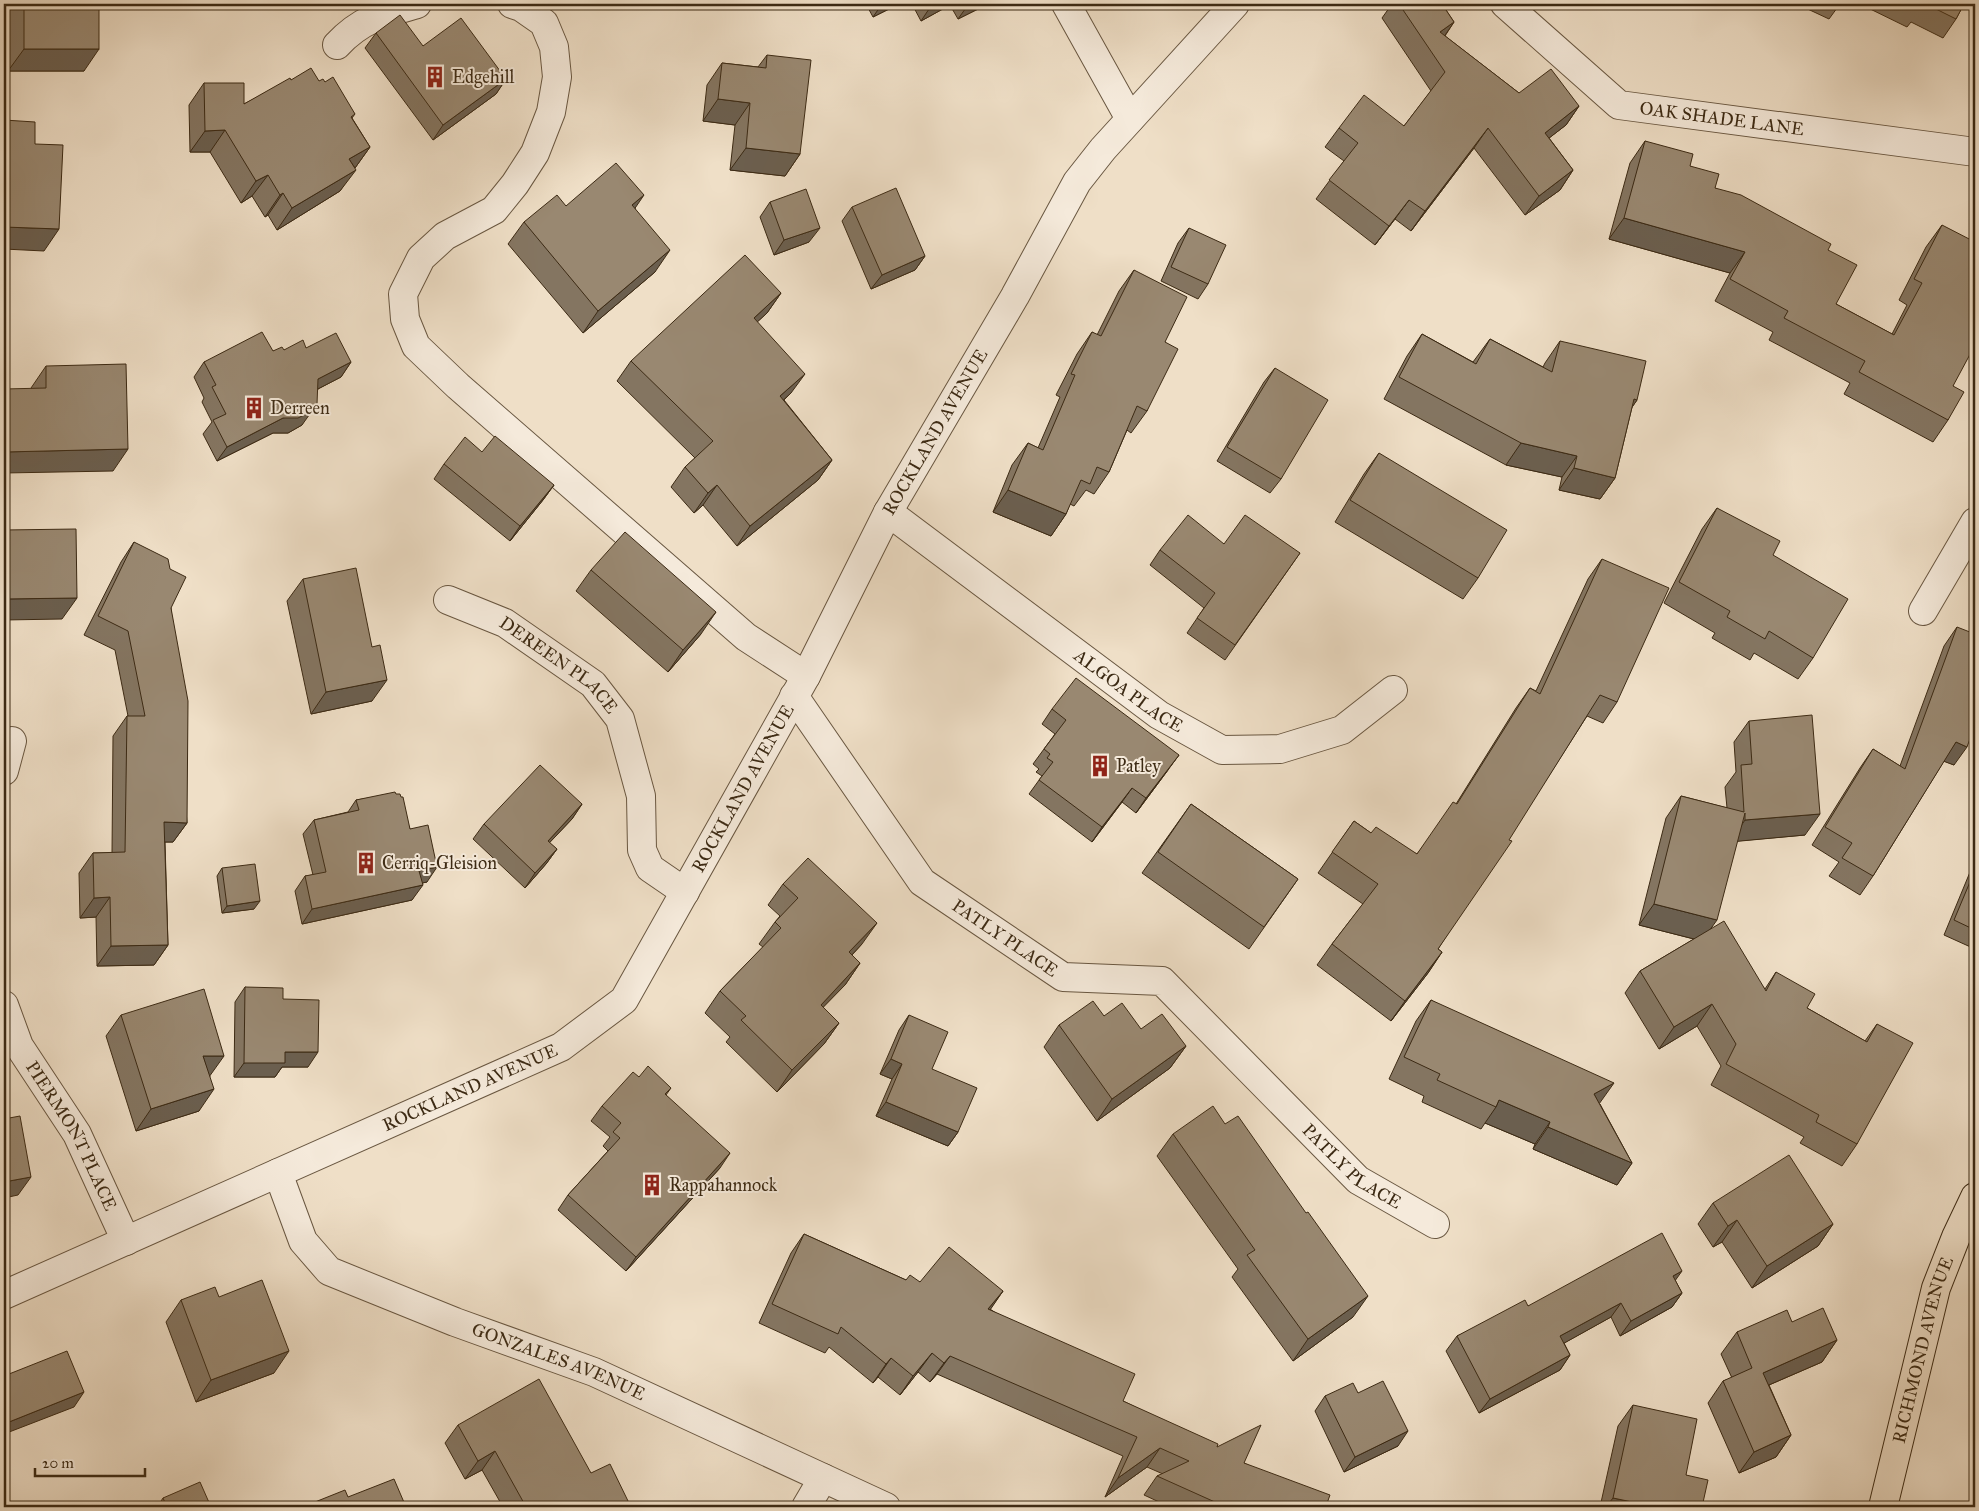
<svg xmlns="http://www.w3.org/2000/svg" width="1979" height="1511" viewBox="0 0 1979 1511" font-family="'IM FELL Great Primer',serif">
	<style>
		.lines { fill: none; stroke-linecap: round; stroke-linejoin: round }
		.minor-casing { stroke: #695741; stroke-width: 30 }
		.major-casing { stroke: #3c2a14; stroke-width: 30 }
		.minor { stroke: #f5eadb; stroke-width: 28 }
		.major { stroke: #efdfc7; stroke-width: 28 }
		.wall { fill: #847561; stroke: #3c2a14 }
		.shaded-wall { fill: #6b5f4f; stroke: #3c2a14 }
		.building { fill: #998871; stroke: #3c2a14 }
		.labels { text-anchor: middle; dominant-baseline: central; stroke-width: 4; stroke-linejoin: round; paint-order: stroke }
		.poi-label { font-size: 18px; fill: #3c2a14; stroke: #f5eadb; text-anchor: start }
		.street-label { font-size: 18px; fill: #3c2a14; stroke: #f5eadb }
	</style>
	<rect width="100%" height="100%" fill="#efdfc7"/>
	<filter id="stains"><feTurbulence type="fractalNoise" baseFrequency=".004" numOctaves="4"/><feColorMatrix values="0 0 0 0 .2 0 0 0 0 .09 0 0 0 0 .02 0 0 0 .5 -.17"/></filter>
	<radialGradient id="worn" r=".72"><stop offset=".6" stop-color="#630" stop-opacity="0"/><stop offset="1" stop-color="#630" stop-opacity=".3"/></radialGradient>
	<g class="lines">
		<g class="minor-casing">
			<g id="minor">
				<polyline points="512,4 521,7 544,23 554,47 557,77 551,112 535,153 515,184 494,210 445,236 421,258 403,294 405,319 416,346 458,386 746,637 806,676"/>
				<polyline points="1066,4 1130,119"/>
				<path id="s1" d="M 1505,4 L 1619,105 L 1975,152"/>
				<path d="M 337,45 C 361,19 385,13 417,4"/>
				<path id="s2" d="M 888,512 L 1159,715 L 1222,750 L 1280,749 L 1342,730 L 1393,690"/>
				<path id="s3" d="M 448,600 L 505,623 L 593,684 L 620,719 L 641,796 L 642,850 L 650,868 L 685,892"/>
				<polyline points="1923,611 1975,522"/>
				<path id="s4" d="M 794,696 L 922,882 L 1063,977 L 1162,981 L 1358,1180 L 1435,1224"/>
				<polyline points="4,771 12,741"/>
				<path id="s5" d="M 4,1005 L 19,1046 L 77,1134 L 126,1241"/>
				<path id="s6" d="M 278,1173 L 303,1241 L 329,1271 L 455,1322 L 594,1372 L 886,1507"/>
				<path id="s7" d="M 4,1295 L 561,1047 L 624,1000 L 806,676 L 888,512 L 1015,296 L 1077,182 L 1103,149 L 1235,4"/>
				<polyline points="806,1507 823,1478"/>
			</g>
		</g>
		<g class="major-casing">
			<g id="major">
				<path id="s8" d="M 1883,1507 L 1936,1288 L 1956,1237 L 1975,1197"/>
			</g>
		</g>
		<use href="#minor" class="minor"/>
		<use href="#major" class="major"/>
	</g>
	<g class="wall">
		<polygon points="9,4 99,4 84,71 8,71"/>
		<polygon points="866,4 899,4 873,17"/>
		<polygon points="912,4 988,4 958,19 950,5 921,21"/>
		<polygon points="1392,4 1442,4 1454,22 1445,36 1519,93 1579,106 1566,125 1549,138 1573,170 1560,190 1525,215 1474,148 1411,231 1395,219 1375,245 1316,199 1344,161 1325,147 1339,128 1404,126 1431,91 1382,18"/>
		<polygon points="1797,4 1840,4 1829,19"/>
		<polygon points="1860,4 1964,4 1956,19 1943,38 1911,22 1907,27"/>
		<polygon points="376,33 423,46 506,79 496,94 433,140 365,48"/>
		<polygon points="767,55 800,154 785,176 730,170 735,125 703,121 707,85 722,63 758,67"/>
		<polygon points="291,80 325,82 355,114 352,118 370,147 355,168 340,191 277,230 268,215 265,217 252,196 241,203 210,152 190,152 189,105 204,83 244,104"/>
		<polygon points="1645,141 1690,166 1715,188 1828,250 1836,304 1892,334 1907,305 1899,300 1926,247 1942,225 1953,386 1948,420 1933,442 1844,394 1850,383 1769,340 1773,332 1715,301 1730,273 1609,239 1630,163"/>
		<polygon points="770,202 809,242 774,255 760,217"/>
		<polygon points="566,206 635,208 655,272 583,333 508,244 524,222"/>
		<polygon points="852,207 925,256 915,270 871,289 842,221"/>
		<polygon points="1189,228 1208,284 1198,299 1161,281 1178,243"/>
		<polygon points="1134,270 1165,342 1147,411 1131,433 1127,430 1109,472 1094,494 1086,490 1074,506 1070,504 1066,514 1051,536 993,512 1012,465 1028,443 1038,448 1060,397 1056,395 1077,354 1092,332 1097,335 1119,291"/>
		<polygon points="781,293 767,313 757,322 791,393 784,400 832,460 818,480 737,546 703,505 694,513 671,487 685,467 695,458 617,381 631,361"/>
		<polygon points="1422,334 1473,362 1490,339 1543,367 1545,363 1560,341 1637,400 1632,407 1615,478 1600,499 1559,490 1562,477 1506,465 1384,399 1407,356"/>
		<polygon points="306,348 351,362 341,377 318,389 302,425 288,433 273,433 217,461 203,434 212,422 202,402 204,398 194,377 204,362 273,351"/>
		<polygon points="46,366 113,471 31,388"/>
		<polygon points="1275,368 1281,479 1270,493 1217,461 1264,382"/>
		<polygon points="1379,453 1478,578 1463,599 1335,522 1364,474"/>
		<polygon points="444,464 554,485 543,500 510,541 434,479"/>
		<polygon points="1717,508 1773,555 1813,658 1798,679 1754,653 1750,660 1712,638 1715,633 1664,603 1702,529"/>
		<polygon points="134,542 171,608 187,823 173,842 165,842 168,945 154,965 97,966 96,917 80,918 79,873 93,853 112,853 113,736 127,716 128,716 115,650 84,635 121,562"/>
		<polygon points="1224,544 1300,553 1225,660 1187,633 1204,608 1150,565 1160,550"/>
		<polygon points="1602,559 1617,702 1603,723 1587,716 1438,949 1442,952 1428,973 1391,1021 1317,965 1332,944 1363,904 1318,873 1354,821 1371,833 1417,854 1456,804 1516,708 1530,688 1536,691 1588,579"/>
		<polygon points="591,570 701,634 668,672 576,591"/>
		<polygon points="303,579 372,647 372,701 311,714 287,601"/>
		<polygon points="1957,627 1954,765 1944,761 1873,876 1860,895 1829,876 1839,862 1812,845 1860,768 1873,749 1900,766 1944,646"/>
		<polygon points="1052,709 1168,770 1136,813 1122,802 1092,842 1029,794 1042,776 1036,772 1039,769 1033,764 1055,734 1042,724"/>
		<polygon points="1749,721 1805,835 1737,841 1711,929 1765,989 1776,972 1807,1008 1865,1041 1877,1024 1857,1144 1842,1166 1800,1143 1804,1137 1711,1085 1721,1066 1697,1026 1659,1049 1625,993 1640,971 1694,939 1639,925 1666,818 1681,796 1727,808 1725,787 1736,772 1734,742"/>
		<polygon points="396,794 410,829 427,882 422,883 412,900 302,924 295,891 305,876 313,875 303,834 314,820 348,812 356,800"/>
		<polygon points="582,804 572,819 549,843 557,849 546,864 525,888 473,839 484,824"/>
		<polygon points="1191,804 1298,879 1249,949 1142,873"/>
		<polygon points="1975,860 1975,949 1944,935"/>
		<polygon points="222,868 254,909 222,913 217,876"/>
		<polygon points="783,884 862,944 852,955 860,963 845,985 823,1007 839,1023 824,1044 777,1092 726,1042 730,1037 705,1013 720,991 763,947 759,944 775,922 780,916 768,905"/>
		<polygon points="245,987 283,999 308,1067 282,1067 275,1077 234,1077 235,1002"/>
		<polygon points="1431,1000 1600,1104 1632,1163 1617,1185 1533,1149 1535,1144 1485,1123 1481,1129 1422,1102 1424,1096 1389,1079 1416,1021"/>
		<polygon points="121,1015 210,1076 199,1111 136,1131 106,1036"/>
		<polygon points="909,1015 958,1132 948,1146 876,1116 892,1079 880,1074 899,1030"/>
		<polygon points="1104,1016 1186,1046 1170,1068 1097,1121 1044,1047 1059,1025"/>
		<polygon points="639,1077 671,1088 666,1095 720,1168 626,1271 558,1210 568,1195 608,1151 603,1146 610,1137 591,1121 602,1106"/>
		<polygon points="1173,1134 1353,1317 1293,1361 1232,1277 1238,1269 1157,1156"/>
		<polygon points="1713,1203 1833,1224 1818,1246 1752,1288 1722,1242 1713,1247 1698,1224"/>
		<polygon points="804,1234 906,1280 920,1282 1003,1291 990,1309 1123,1401 1217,1447 1244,1463 1328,1507 1170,1507 1144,1495 1157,1476 1163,1474 1147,1467 1105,1497 1123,1456 937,1374 930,1382 918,1372 900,1395 878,1377 873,1383 829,1347 825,1353 759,1323 791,1253"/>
		<polygon points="1675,1280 1682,1293 1672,1307 1620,1336 1611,1317 1564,1343 1570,1355 1560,1370 1479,1413 1446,1351 1457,1336 1528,1306"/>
		<polygon points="219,1297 274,1373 196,1402 166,1322 181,1300"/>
		<polygon points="1792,1322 1837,1340 1822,1362 1769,1385 1791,1435 1776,1457 1739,1473 1708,1403 1723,1381 1732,1378 1721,1354 1737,1332"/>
		<polygon points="1358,1393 1398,1446 1344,1472 1315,1411 1325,1396"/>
		<polygon points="1633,1405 1686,1475 1702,1507 1600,1507 1618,1426"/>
		<polygon points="458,1425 591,1473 626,1507 503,1507 482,1470 465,1479 445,1443"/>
		<polygon points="163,1498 211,1507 157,1507"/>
	</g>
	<g class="shaded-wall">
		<polygon points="882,4 899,4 873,17"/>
		<polygon points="935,4 952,4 950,5 921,21 931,6"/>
		<polygon points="970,4 988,4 958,19 968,5"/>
		<polygon points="1454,22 1441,41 1440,32"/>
		<polygon points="24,49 99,49 84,71 8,71"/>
		<polygon points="506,79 496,94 433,140 443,125"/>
		<polygon points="718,99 750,103 735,125 703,121"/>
		<polygon points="1579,106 1566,125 1531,152 1545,133"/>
		<polygon points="1488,128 1474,148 1411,231 1425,211"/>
		<polygon points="225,130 210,152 190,152 205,131"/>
		<polygon points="370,147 355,168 349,159"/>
		<polygon points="746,148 800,154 785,176 730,170"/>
		<polygon points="356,170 340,191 277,230 292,208"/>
		<polygon points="1573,170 1560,190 1525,215 1539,196"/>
		<polygon points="268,175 252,196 241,203 256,181"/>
		<polygon points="283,193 268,215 265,217 280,195"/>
		<polygon points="644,195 629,217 632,205"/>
		<polygon points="1409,200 1395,219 1375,245 1389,226"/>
		<polygon points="1624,218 1745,252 1730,273 1609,239"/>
		<polygon points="4,227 59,229 44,251 4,249"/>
		<polygon points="820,228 809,242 774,255 784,240"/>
		<polygon points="670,250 655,272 583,333 598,311"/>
		<polygon points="925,256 915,270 871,289 882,275"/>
		<polygon points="781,293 767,313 740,338 754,318"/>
		<polygon points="351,362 341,377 308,394 318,379"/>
		<polygon points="805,374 791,393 766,416 780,396"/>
		<polygon points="1634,399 1637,400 1622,422"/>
		<polygon points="312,411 302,425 288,433 273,433 217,461 227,447 283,418"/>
		<polygon points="1521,443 1577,456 1562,477 1506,465"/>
		<polygon points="128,449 113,471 4,473 4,452"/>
		<polygon points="832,460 818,480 737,546 750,526"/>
		<polygon points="1574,468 1615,478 1600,499 1559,490"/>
		<polygon points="554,485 543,500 510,541 520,526"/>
		<polygon points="717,485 703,505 694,513 708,493"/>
		<polygon points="1008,490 1066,514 1051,536 993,512"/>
		<polygon points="77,598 62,619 4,620 4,599"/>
		<polygon points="716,612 701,634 668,672 683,650"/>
		<polygon points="387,680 372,701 311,714 326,692"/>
		<polygon points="1956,742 1967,747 1954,765 1943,761"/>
		<polygon points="1179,755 1168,770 1136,813 1146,798"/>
		<polygon points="1132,788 1122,802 1092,842 1102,827"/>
		<polygon points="582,804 572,819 537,856 548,841"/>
		<polygon points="1820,814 1805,835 1730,842 1745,820"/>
		<polygon points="164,822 187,823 173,842 151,842"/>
		<polygon points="557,849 546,864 525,888 535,873"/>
		<polygon points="437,867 427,882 409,886 419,871"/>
		<polygon points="423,885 412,900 302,924 312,909"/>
		<polygon points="110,897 96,917 80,918 94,898"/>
		<polygon points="260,901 254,909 222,913 227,906"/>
		<polygon points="1654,904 1717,920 1702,941 1639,925"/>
		<polygon points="877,923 862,944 834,974 849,952"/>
		<polygon points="168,945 154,965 97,966 111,946"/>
		<polygon points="1442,952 1428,973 1391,1021 1405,1001"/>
		<polygon points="860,963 845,985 805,1026 821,1005"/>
		<polygon points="1712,1004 1697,1026 1659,1049 1674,1027"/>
		<polygon points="839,1023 824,1044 777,1092 792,1070"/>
		<polygon points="1186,1046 1170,1068 1097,1121 1112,1099"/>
		<polygon points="285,1052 318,1052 308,1067 282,1067 275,1077 234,1077 244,1063"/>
		<polygon points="203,1056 224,1056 209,1077"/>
		<polygon points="891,1059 902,1064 892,1079 880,1074"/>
		<polygon points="1614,1083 1599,1104 1594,1094"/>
		<polygon points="214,1089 199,1111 136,1131 151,1109"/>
		<polygon points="1499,1100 1550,1122 1535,1144 1485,1123 1496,1107"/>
		<polygon points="886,1102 958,1132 948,1146 876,1116"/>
		<polygon points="1548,1127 1632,1163 1617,1185 1533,1149"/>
		<polygon points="730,1153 720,1168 626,1271 636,1257"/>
		<polygon points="31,1177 18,1195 4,1198 4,1182"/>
		<polygon points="1737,1220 1722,1242 1713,1247 1728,1226"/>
		<polygon points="1833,1224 1818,1246 1752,1288 1767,1266"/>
		<polygon points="1682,1271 1672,1285 1673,1276"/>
		<polygon points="1003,1291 990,1310 988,1309"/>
		<polygon points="1682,1293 1672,1307 1620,1336 1631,1321"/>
		<polygon points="1368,1296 1353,1317 1293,1361 1308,1339"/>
		<polygon points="1621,1303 1611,1317 1550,1351 1560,1336"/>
		<polygon points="1837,1340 1822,1362 1748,1394 1763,1373"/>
		<polygon points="289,1351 274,1373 196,1402 211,1380"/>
		<polygon points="932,1353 918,1372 900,1395 913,1376"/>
		<polygon points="1570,1355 1560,1370 1479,1413 1490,1399"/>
		<polygon points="950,1356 937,1374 930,1382 944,1363"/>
		<polygon points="891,1358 878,1377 873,1383 886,1364"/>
		<polygon points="84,1392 74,1407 4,1434 4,1424"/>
		<polygon points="1408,1431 1398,1446 1344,1472 1355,1457"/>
		<polygon points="1791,1435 1776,1457 1739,1473 1754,1452"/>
		<polygon points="1160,1448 1147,1467 1105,1497 1118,1478"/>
		<polygon points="495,1451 482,1470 465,1479 478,1461"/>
		<polygon points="1613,1498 1656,1507 1606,1507"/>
		<polygon points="629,1503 626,1507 620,1507"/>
	</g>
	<g class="building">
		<rect x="24" y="4" width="75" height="45"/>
		<polygon points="1399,4 1442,4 1454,22 1440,32 1519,93 1551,69 1579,106 1545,133 1573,170 1539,196 1488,128 1425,211 1409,200 1389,226 1329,180 1358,143 1339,128 1364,95 1404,126 1445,72"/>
		<polygon points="1910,4 1923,4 1920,9"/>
		<polygon points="1926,4 1964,4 1956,19"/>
		<polygon points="400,15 423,46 461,18 506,79 443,125 376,33"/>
		<polygon points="767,55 811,60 800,154 746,148 750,103 718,99 722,63 766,68"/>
		<polygon points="311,68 319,81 323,79 325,82 333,77 355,114 351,117 370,147 349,159 356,170 292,208 283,193 280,195 268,175 256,181 225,130 205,131 204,83 244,83 244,104 290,78 291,80"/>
		<polygon points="4,120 35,122 35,144 63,145 59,229 4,227"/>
		<polygon points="1645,141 1693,154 1690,166 1719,174 1715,188 1741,195 1831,244 1828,250 1857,265 1836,304 1894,335 1922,283 1914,279 1942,225 1975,242 1975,345 1953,386 1964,392 1948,420 1859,372 1865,361 1784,318 1788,311 1730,279 1745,252 1624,218"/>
		<polygon points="616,163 644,195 632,205 670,250 598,311 524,222 557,195 566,206"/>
		<polygon points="896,188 925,256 882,275 852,207"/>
		<polygon points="806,189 820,228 784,240 770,202"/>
		<polygon points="1189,228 1226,245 1208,284 1171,267"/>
		<polygon points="745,255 781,293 754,318 805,374 780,396 832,460 750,526 717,485 708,493 685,467 713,441 631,361"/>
		<polygon points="1134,270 1187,297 1165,342 1178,349 1147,411 1137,406 1109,472 1097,467 1090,484 1081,480 1066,514 1008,490 1028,443 1043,450 1075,375 1071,374 1092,332 1101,336"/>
		<polygon points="262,332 273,351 282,347 284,350 303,340 306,348 336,333 351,362 318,379 317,404 312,411 298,418 283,418 227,447 213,420 226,414 212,387 216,385 204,362"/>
		<polygon points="1422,334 1476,364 1490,339 1552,372 1560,341 1646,361 1637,400 1634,399 1615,478 1574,468 1577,456 1521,443 1399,377"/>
		<polygon points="126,364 128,449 4,452 4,389 46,388 46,366"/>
		<polygon points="1275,368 1328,400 1281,479 1227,447"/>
		<polygon points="495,436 554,485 520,526 444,464 465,437 482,452"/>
		<polygon points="1379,453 1507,530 1478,578 1350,500"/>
		<polygon points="1717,508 1780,541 1773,555 1848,599 1813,658 1769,631 1765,639 1727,617 1730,611 1679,582"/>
		<polygon points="1188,515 1224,544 1245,515 1300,553 1235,645 1197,618 1215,593 1160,550"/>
		<polygon points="76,529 77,598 4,599 4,530"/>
		<polygon points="625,532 716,612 683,650 591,570"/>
		<polygon points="134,542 168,559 170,569 186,577 171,608 188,701 187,823 164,822 168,945 111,946 110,897 94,898 93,853 125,852 127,716 145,716 128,631 98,616"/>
		<polygon points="1602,559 1669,588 1617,702 1600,695 1509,840 1512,841 1438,949 1442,952 1405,1001 1332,944 1378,884 1332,852 1354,821 1371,833 1376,827 1417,854 1453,802 1457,804 1530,688 1540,694"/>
		<polygon points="356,568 372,647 380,645 387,680 326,692 303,579"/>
		<polygon points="1957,627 1975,634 1975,725 1967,747 1956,742 1873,876 1842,858 1852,843 1825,827 1873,749 1905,769"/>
		<polygon points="1076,678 1179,755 1146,798 1132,788 1102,827 1039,780 1053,762 1047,758 1050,754 1044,749 1066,720 1052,709"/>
		<polygon points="1812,715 1820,814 1745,820 1745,813 1717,920 1654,904 1681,796 1744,812 1741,765 1752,764 1749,721"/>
		<polygon points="540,765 582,804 548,841 557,849 535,873 484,824"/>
		<polygon points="395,792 396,794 400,794 401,797 403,797 410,829 428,825 437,867 419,871 423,885 312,909 305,876 326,872 314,820 359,810 356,800"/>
		<polygon points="1191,804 1298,879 1264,927 1158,852"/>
		<polygon points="808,858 877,923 849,952 860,963 821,1005 839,1023 792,1070 741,1020 746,1016 720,991 781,928 775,922 798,898 783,884"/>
		<polygon points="255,864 260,901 227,906 222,868"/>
		<polygon points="1975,870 1975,930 1954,920"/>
		<polygon points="1724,921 1766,991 1776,972 1815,994 1807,1008 1867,1042 1877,1024 1913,1043 1857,1144 1816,1122 1819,1115 1726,1064 1736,1044 1712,1004 1674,1027 1640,971"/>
		<polygon points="245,987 283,988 283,999 319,1000 318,1052 285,1052 285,1063 244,1063"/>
		<polygon points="204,989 224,1056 203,1056 214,1089 151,1109 121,1015"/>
		<polygon points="1431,1000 1614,1083 1594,1094 1632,1163 1548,1127 1550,1122 1499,1100 1496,1107 1437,1080 1440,1074 1404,1057"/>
		<polygon points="1093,1001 1104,1016 1122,1003 1141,1029 1162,1014 1186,1046 1112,1099 1059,1025"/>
		<polygon points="909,1015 948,1032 932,1069 977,1088 958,1132 886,1102 902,1064 891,1059"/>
		<polygon points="648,1066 671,1088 665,1094 730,1153 636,1257 568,1195 620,1138 613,1132 621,1123 602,1106 633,1072 639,1077"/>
		<polygon points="1213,1106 1225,1124 1238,1116 1306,1213 1308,1212 1368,1296 1308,1339 1247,1255 1255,1250 1173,1134"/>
		<polygon points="20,1116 31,1177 4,1182 4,1119"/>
		<polygon points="1789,1155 1833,1224 1767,1266 1737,1220 1728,1226 1713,1203"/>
		<polygon points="1662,1233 1682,1271 1673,1276 1682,1293 1631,1321 1621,1303 1560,1336 1570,1355 1490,1399 1457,1336 1525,1300 1528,1306"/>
		<polygon points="804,1234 906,1280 910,1275 920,1282 949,1247 1003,1291 988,1309 1135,1374 1123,1401 1218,1444 1217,1447 1261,1425 1244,1463 1330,1495 1326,1506 1328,1507 1226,1507 1157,1476 1189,1461 1160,1448 1118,1478 1137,1437 950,1356 944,1363 932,1353 913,1376 891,1358 886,1364 841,1327 838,1334 772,1304"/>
		<polygon points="262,1280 289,1351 211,1380 181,1300 215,1287 219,1297"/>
		<polygon points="1823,1308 1837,1340 1763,1373 1791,1435 1754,1452 1723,1381 1752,1368 1737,1332 1787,1310 1792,1322"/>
		<polygon points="67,1351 84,1392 4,1424 4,1376"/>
		<polygon points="539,1379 591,1473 610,1464 629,1503 620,1507 520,1507 525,1505 495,1451 478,1461 458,1425"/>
		<polygon points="1383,1381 1408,1431 1355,1457 1325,1396 1353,1383 1358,1393"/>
		<polygon points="1633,1405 1697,1419 1686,1475 1708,1480 1702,1507 1656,1507 1613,1498"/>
		<polygon points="394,1479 406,1507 311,1507 310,1504 345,1490 348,1497"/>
		<polygon points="200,1482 211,1507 167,1507 163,1498"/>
	</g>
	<defs>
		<g id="building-bare" transform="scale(1.725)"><path d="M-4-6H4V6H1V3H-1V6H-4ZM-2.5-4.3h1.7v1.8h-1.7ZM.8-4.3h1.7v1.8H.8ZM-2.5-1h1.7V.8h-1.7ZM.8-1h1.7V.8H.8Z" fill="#8f2418" stroke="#f5eadb" stroke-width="2.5" paint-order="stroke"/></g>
	</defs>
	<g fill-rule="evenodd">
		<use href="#building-bare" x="435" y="77"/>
		<use href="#building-bare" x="254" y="408"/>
		<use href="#building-bare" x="1100" y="766"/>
		<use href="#building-bare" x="366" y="863"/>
		<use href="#building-bare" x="652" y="1185"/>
	</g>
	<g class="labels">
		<g class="poi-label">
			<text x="452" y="77">Edgehill</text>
			<text x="270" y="408">Derreen</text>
			<text x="1116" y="766">Patley</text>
			<text x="382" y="863">Cerriq-Gleision</text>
			<text x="669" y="1185">Rappahannock</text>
		</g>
		<g class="street-label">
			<text stroke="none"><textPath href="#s1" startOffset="256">OAK SHADE LANE</textPath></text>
			<text stroke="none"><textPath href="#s7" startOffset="1336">ROCKLAND AVENUE</textPath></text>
			<text stroke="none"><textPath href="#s3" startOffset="130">DEREEN PLACE</textPath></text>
			<text stroke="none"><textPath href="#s2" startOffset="300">ALGOA PLACE</textPath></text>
			<text stroke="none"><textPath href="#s7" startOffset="931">ROCKLAND AVENUE</textPath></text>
			<text stroke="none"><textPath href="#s4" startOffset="326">PATLY PLACE</textPath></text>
			<text stroke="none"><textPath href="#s7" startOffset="510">ROCKLAND AVENUE</textPath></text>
			<text stroke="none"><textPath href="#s5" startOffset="148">PIERMONT PLACE</textPath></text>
			<text stroke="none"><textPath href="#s4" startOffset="761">PATLY PLACE</textPath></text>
			<text stroke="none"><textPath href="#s8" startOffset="162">RICHMOND AVENUE</textPath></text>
			<text stroke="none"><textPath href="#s6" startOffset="359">GONZALES AVENUE</textPath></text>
		</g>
	</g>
	<rect width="1979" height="1511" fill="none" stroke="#efdfc7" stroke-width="20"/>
	<rect x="5" y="5" width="1969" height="1501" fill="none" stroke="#3c2a14" stroke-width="2.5"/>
	<rect x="10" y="10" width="1959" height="1491" fill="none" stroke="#3c2a14"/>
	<path d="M35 1468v8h110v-8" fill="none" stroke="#3c2a14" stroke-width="2.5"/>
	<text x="42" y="1468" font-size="15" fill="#3c2a14" stroke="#f5eadb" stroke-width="4" paint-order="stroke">20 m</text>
	<rect width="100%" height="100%" filter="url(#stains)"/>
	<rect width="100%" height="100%" fill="url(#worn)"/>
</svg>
